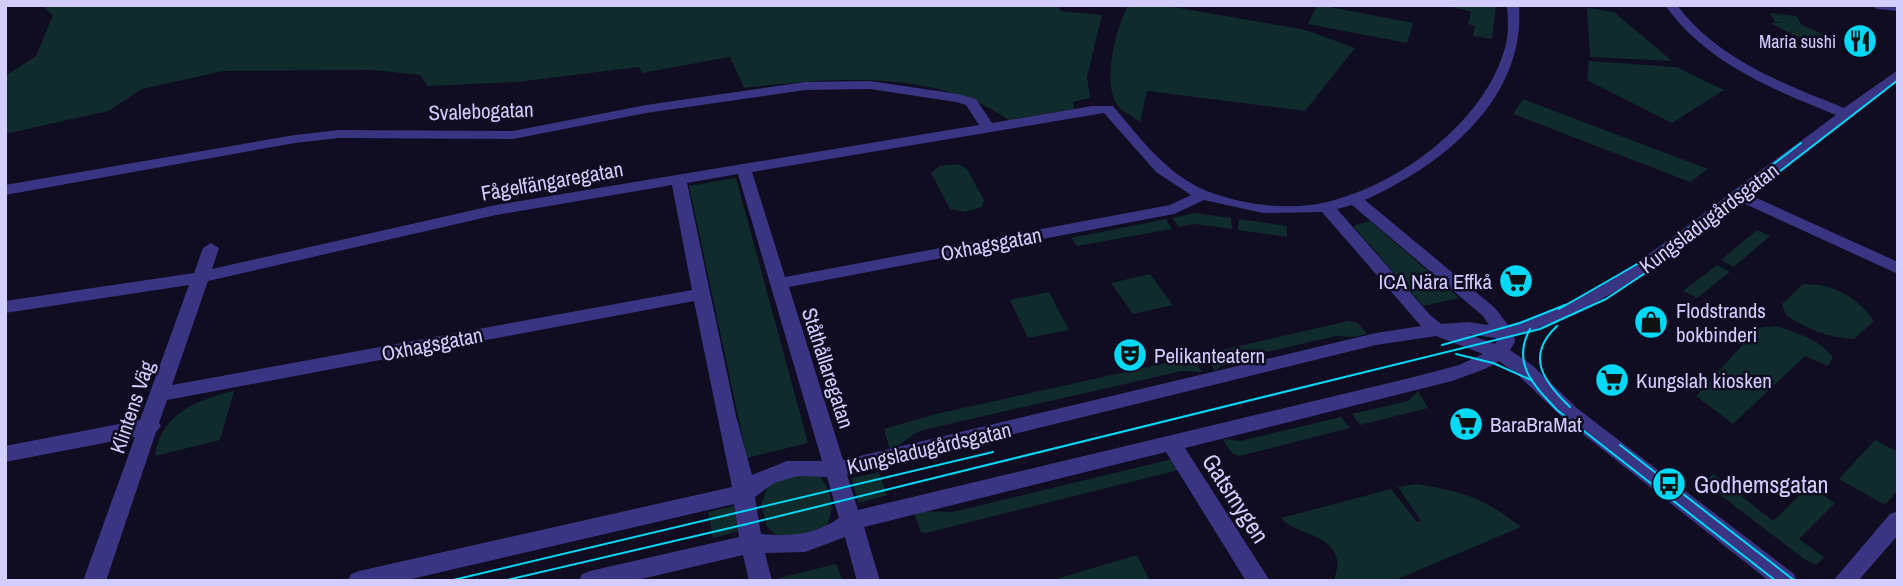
<svg xmlns="http://www.w3.org/2000/svg" width="1903" height="586" viewBox="0 0 1903 586" font-family="'Archivo Narrow',sans-serif">
	<style>
		.green { fill: #0f2b2b }
		.lines { fill: none; stroke-linecap: round; stroke-linejoin: round }
		.minor { fill: #3a3582; fill-rule: evenodd }
		.tram { stroke: #00d8f7; stroke-width: 2 }
		.labels { text-anchor: middle; dominant-baseline: central; stroke-width: 5; stroke-linejoin: round; paint-order: stroke }
		.far-poi-label { font-size: 18px; fill: #d3ccff; stroke: #100c21; text-anchor: end }
		.street-label { font-size: 21px; fill: #d3ccff; stroke: #100c21 }
		.poi-label { font-size: 21px; fill: #d3ccff; stroke: #100c21; text-anchor: start }
		.near-poi-label { font-size: 24px; fill: #d3ccff; stroke: #100c21; text-anchor: start }
		.near-street-label { font-size: 24px; fill: #d3ccff; stroke: #100c21 }
	</style>
	<rect width="100%" height="100%" fill="#100c21"/>
	<g class="green">
		<path d="M 41,5 L 1056,5 L 1061,11 L 1102,15 L 1087,77 L 1090,98 L 1073,102 L 1074,109 L 1009,120 C 934,68 830,78 744,88 L 730,57 L 642,73 L 639,67 L 517,82 L 428,86 L 420,75 L 373,70 L 224,71 L 142,89 L 108,111 L 5,134 L 5,76 L 36,56 L 53,15 Z"/>
		<path d="M 1128,5 L 1162,5 L 1306,30 L 1355,48 L 1305,111 L 1147,91 L 1140,122 C 1134,117 1123,112 1118,106 C 1101,83 1116,28 1128,5 Z"/>
		<polygon points="1317,5 1320,5 1413,23 1407,43 1308,24"/>
		<polygon points="1446,5 1496,5 1492,39 1473,36 1475,26 1468,24 1471,12"/>
		<polygon points="1587,8 1614,12 1672,61 1590,57"/>
		<polygon points="1770,13 1796,16 1802,25 1825,35 1798,37 1770,23 1784,23 1775,22"/>
		<polygon points="1589,61 1676,67 1724,90 1672,123 1587,80"/>
		<polygon points="1523,99 1708,169 1690,182 1513,114"/>
		<polygon points="958,164 967,169 984,200 982,207 964,212 950,209 931,173 940,166"/>
		<polygon points="736,178 808,443 747,458 689,186"/>
		<polygon points="1194,213 1231,218 1232,229 1195,224 1179,227 1172,218"/>
		<polygon points="1166,219 1172,229 1077,246 1071,238"/>
		<polygon points="1239,219 1287,226 1287,237 1238,230"/>
		<polygon points="1370,221 1459,298 1423,306 1353,226"/>
		<polygon points="1757,230 1770,236 1734,267 1721,260"/>
		<polygon points="1717,265 1730,272 1697,298 1683,291"/>
		<polygon points="1150,274 1173,305 1133,314 1111,283"/>
		<path d="M 1803,284 C 1832,283 1858,297 1874,321 L 1854,339 C 1829,338 1806,329 1786,315 L 1782,304 Z"/>
		<polygon points="1049,292 1069,330 1028,338 1010,300"/>
		<polygon points="1348,321 1358,323 1367,334 1355,337 1336,336 1228,361 1215,371 1206,357 1209,353"/>
		<path d="M 1776,326 C 1797,333 1819,339 1833,357 L 1828,366 L 1805,356 L 1733,424 L 1696,396 L 1758,328 Z"/>
		<path d="M 1188,358 L 1194,360 L 1202,372 L 1182,371 L 923,430 C 910,434 903,445 890,450 L 884,429 L 936,414 Z"/>
		<path d="M 234,391 L 220,440 L 155,456 C 160,414 198,399 234,391 Z"/>
		<polygon points="1418,391 1428,408 1360,425 1352,414 1408,401"/>
		<polygon points="1341,417 1350,428 1239,456 1232,453 1222,439 1240,441"/>
		<polygon points="1875,440 1898,452 1898,490 1885,505 1839,479"/>
		<polygon points="1172,459 1179,470 926,533 921,532 913,511 953,512"/>
		<polygon points="879,472 887,495 858,503 852,478"/>
		<polygon points="1714,474 1773,521 1809,486 1835,503 1799,539 1824,557 1816,565 1804,559 1702,481"/>
		<path d="M 789,475 L 819,476 C 833,492 836,511 824,530 L 779,538 L 767,526 L 761,505 L 769,483 Z"/>
		<path d="M 1418,484 C 1464,492 1484,498 1521,527 L 1393,581 L 1334,581 C 1335,574 1339,566 1337,559 C 1329,531 1296,536 1281,518 L 1391,489 L 1417,522 L 1421,521 L 1398,487 Z"/>
		<polygon points="734,506 738,531 713,538 708,512"/>
		<polygon points="1137,555 1150,581 1049,581"/>
		<polygon points="836,564 843,581 779,581 779,578"/>
	</g>
	<g class="lines">
		<g class="minor">
			<path d="M 1507,5 L 1519,5 C 1526,99 1443,165 1365,200 L 1495,308 L 1508,325 C 1595,301 1662,245 1732,192 C 1766,166 1801,141 1836,115 C 1772,89 1706,63 1665,5 L 1677,5 C 1717,59 1784,84 1844,108 L 1898,70 L 1898,81 L 1750,195 L 1898,262 L 1898,274 L 1741,202 C 1668,258 1603,310 1514,336 L 1515,342 L 1510,350 L 1532,365 L 1578,409 L 1794,574 L 1797,581 L 1769,581 L 1564,419 L 1518,375 L 1499,361 L 1485,369 L 1452,381 L 1185,448 L 1270,581 L 1246,581 L 1166,452 L 864,527 L 880,581 L 857,581 L 845,537 L 805,552 L 765,553 L 772,581 L 749,581 L 743,555 L 633,581 L 579,581 L 582,574 L 590,571 L 739,537 L 734,504 L 403,581 L 348,581 L 351,574 L 359,571 L 732,487 L 694,301 L 167,400 L 159,423 L 161,426 L 156,432 L 106,581 L 83,581 L 135,437 L 5,462 L 5,446 L 140,420 L 189,285 L 5,313 L 5,301 L 194,273 L 203,248 L 211,243 L 219,248 L 212,269 L 496,205 L 979,125 L 966,105 L 956,102 L 870,89 L 805,90 L 646,113 L 513,139 L 339,138 L 295,143 L 5,195 L 5,185 L 295,135 L 339,130 L 513,131 L 646,105 L 805,82 L 870,81 L 958,94 L 976,99 L 992,123 L 1092,106 L 1113,106 C 1140,138 1167,175 1207,191 C 1242,205 1290,211 1327,202 C 1401,184 1484,122 1505,48 C 1509,34 1508,19 1507,5 ZM 1104,113 L 1156,172 L 1191,195 L 1170,205 L 785,277 L 752,172 ZM 738,174 L 822,461 L 787,461 L 752,475 L 736,416 L 687,183 ZM 672,185 L 692,290 L 172,385 L 208,281 L 496,215 ZM 1204,200 L 1263,213 L 1322,212 L 1421,326 L 1376,333 L 843,460 L 789,287 L 1174,214 ZM 1352,205 L 1483,316 L 1489,325 L 1468,322 L 1441,324 L 1430,315 L 1337,209 ZM 1467,334 L 1496,338 L 1497,341 L 1495,344 ZM 1436,336 L 1483,354 L 1459,365 L 1414,377 L 858,510 L 847,475 L 1376,345 ZM 798,476 L 827,477 L 839,518 C 815,535 789,537 761,534 L 755,497 L 774,483 Z"/>
			<polygon points="1871,5 1898,5 1898,11 1877,9"/>
			<polygon points="1898,511 1898,535 1858,581 1833,581 1890,514"/>
		</g>
		<g class="tram">
			<polyline points="1559,309 1653,255 1801,143"/>
			<path d="M 1557,326 C 1525,356 1543,381 1570,407"/>
			<path d="M 1530,329 C 1511,364 1534,385 1557,410 L 1776,581"/>
			<polyline points="1442,345 1520,323 1565,305"/>
			<polyline points="1456,354 1493,363 1531,380"/>
			<polyline points="1620,445 1795,581"/>
			<polyline points="449,581 993,452"/>
			<polyline points="503,581 747,524 1540,329 1606,299 1665,260 1898,80"/>
		</g>
	</g>
	<defs>
		<g id="restaurant-disc" transform="scale(1.75)"><circle r="9.5" fill="#00d8f7" stroke="#100c21"/><path d="M-5-6h1v4h1v-4h1v4h1v-4h1v5L-1.5 .5V6h-2V.5L-5-1ZM5-6V6H3V1.5H1.5Q1.5-4 5-6Z" fill="#111"/></g>
		<g id="supermarket-disc" transform="scale(1.75)"><circle r="9.5" fill="#00d8f7" stroke="#100c21"/><path d="M-6-5.5h2.5l.6 2H6L4.5 2H-2.5L-4.4-4H-6ZM-1.5 3.2a1.3 1.3 0 1 0 .1 0ZM3 3.2a1.3 1.3 0 1 0 .1 0Z" fill="#111"/></g>
		<g id="shop-disc" transform="scale(1.75)"><circle r="9.5" fill="#00d8f7" stroke="#100c21"/><path d="M-5-2.5h2.3a2.7 3.5 0 0 1 5.4 0H5L5.5 6h-11ZM-1.5-2.5h3a1.5 2.3 0 0 0-3 0Z" fill="#111"/></g>
		<g id="theatre-disc" transform="scale(1.75)"><circle r="9.5" fill="#00d8f7" stroke="#100c21"/><path d="M-5-5.5Q0-4 5-5.5V0Q5 5 0 6Q-5 5-5 0ZM-3.3-2.5H-1v1.5H-3.3ZM1-2.5H3.3v1.5H1ZM-2.8 1Q0 5.5 2.8 1Z" fill="#111"/></g>
		<g id="bus-disc" transform="scale(1.75)"><circle r="9.5" fill="#00d8f7" stroke="#100c21"/><path d="M-5-6H5V4H4V6H2V4H-2V6H-4V4H-5ZM-3.5-4V0h7V-4ZM-3.5 1.2v1.5H-2V1.2ZM2 1.2v1.5H3.5V1.2Z" fill="#111"/></g>
	</defs>
	<g fill-rule="evenodd">
		<use href="#restaurant-disc" x="1860" y="41"/>
		<use href="#supermarket-disc" x="1516" y="281"/>
		<use href="#shop-disc" x="1651" y="322"/>
		<use href="#theatre-disc" x="1130" y="355"/>
		<use href="#supermarket-disc" x="1612" y="380"/>
		<use href="#supermarket-disc" x="1466" y="424"/>
		<use href="#bus-disc" x="1669" y="484"/>
	</g>
	<g class="labels">
		<g class="far-poi-label">
			<text x="1836" y="41">Maria sushi</text>
		</g>
		<g class="street-label">
			<text transform="translate(481 111) rotate(-2)">Svalebogatan</text>
			<text transform="translate(552 181) rotate(-10)">Fågelfängaregatan</text>
			<text transform="translate(1709 218) rotate(-37)">Kungsladugårdsgatan</text>
			<text transform="translate(991 244) rotate(-11)">Oxhagsgatan</text>
			<text transform="translate(432 344) rotate(-11)">Oxhagsgatan</text>
			<text transform="translate(828 368) rotate(72)">Ståthållaregatan</text>
			<text transform="translate(132 407) rotate(-71)">Klintens Väg</text>
			<text transform="translate(929 448) rotate(-13)">Kungsladugårdsgatan</text>
		</g>
		<g class="poi-label">
			<text x="1492" y="281" text-anchor="end">ICA Nära Effkå</text>
			<text x="1676" y="310">Flodstrands<tspan x="1676" dy="24">bokbinderi</tspan></text>
			<text x="1154" y="355">Pelikanteatern</text>
			<text x="1636" y="380">Kungslah kiosken</text>
			<text x="1490" y="424">BaraBraMat</text>
		</g>
		<g class="near-poi-label">
			<text x="1694" y="484">Godhemsgatan</text>
		</g>
		<g class="near-street-label">
			<text transform="translate(1236 498) rotate(57)">Gatsmygen</text>
		</g>
	</g>
	<rect width="1903" height="586" fill="none" stroke="#d3ccff" stroke-width="14"/>
</svg>
